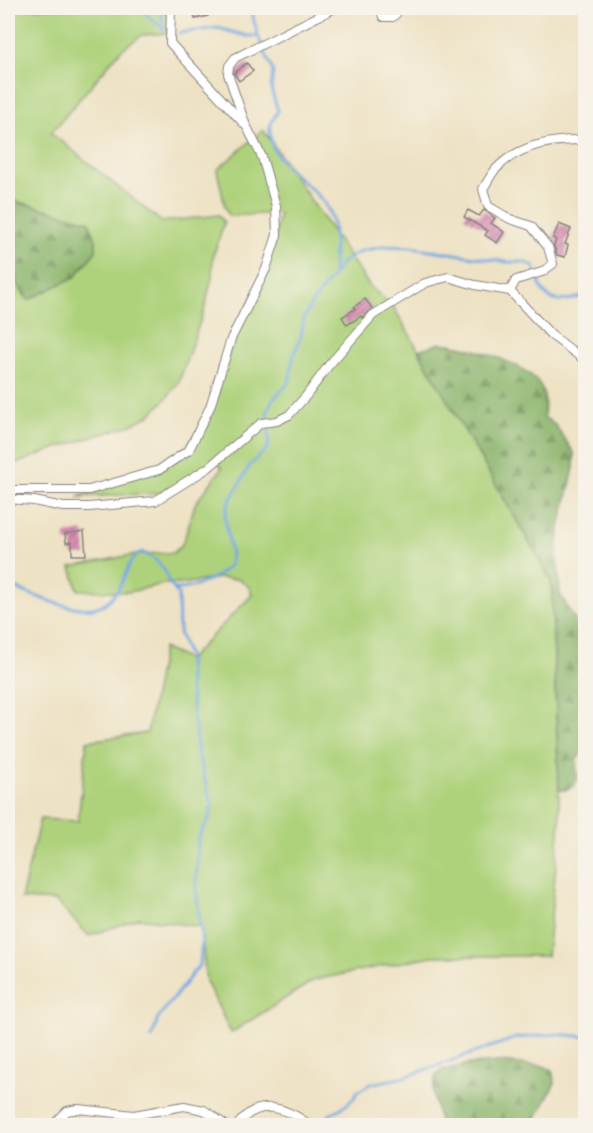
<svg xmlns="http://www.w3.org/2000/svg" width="593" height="1133" viewBox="0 0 593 1133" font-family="'Architects Daughter',sans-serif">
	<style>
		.grass { fill: #aed27b; stroke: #687a5b; stroke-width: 1.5 }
		.forest { fill: url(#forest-firs); stroke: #566b53; stroke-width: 1.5 }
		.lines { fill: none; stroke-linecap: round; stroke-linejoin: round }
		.stream { stroke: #75a7e0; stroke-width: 3 }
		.building { fill: url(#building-hatch) }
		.minor-casing { stroke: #888280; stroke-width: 10 }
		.minor { stroke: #fff; stroke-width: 8 }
	</style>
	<defs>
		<pattern id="forest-firs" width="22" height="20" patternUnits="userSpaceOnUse" patternTransform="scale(1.5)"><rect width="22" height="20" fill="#8ab46b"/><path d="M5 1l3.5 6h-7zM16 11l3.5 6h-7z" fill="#709259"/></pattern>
		<pattern id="building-hatch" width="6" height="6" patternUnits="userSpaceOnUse" patternTransform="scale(1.5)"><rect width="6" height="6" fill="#d689b1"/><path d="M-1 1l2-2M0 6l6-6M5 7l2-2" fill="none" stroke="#ad7091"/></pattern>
	</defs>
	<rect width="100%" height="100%" fill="#f7f3e8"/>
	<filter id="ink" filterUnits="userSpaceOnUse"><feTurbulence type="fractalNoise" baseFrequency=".0167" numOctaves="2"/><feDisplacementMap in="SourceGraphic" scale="12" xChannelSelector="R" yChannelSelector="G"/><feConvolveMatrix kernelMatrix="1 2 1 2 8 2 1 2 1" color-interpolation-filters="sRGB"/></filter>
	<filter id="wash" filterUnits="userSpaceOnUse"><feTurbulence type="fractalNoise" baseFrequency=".008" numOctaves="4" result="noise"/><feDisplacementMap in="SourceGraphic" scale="24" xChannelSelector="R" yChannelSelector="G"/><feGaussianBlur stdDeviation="1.35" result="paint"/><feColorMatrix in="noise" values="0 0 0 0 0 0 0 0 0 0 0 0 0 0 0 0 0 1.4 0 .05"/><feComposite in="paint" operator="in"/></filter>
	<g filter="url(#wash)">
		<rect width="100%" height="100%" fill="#eee2c4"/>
		<g class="grass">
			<polygon points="8,8 158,8 169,14 168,33 142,35 121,50 51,133 162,222 219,215 224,223 213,256 212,277 205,307 179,382 165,400 150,415 131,425 54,449 8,467 8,261 28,299 75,277 96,251 96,241 89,221 8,199"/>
			<polygon points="263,130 370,287 393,306 551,580 560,823 547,956 432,956 314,980 231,1033 206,981 201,927 139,918 89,936 56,901 21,899 40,819 78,821 87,741 147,733 163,648 188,660 252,595 250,588 239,579 220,578 180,584 163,584 129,592 78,590 71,567 137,554 173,553 181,546 185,537 195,504 222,468 217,461 166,493 78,497 116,482 166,466 180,455 203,425 231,348 274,243 279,213 229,216 225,207 217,170"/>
		</g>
		<g class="forest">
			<path d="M 8,199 L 89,221 L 96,241 L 96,251 L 75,277 L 28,300 C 3,271 7,235 8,199 Z"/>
			<path d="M 441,343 C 467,346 520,361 537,381 C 546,392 545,404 544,417 L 556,426 L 574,453 L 574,468 L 559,531 L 557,557 L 560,594 L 585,638 L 586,748 L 576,760 L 577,777 L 574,786 L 565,790 L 559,790 L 551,580 L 418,350 Z"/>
			<polygon points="499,1062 543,1066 552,1070 555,1083 533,1125 440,1125 433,1093 436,1075 442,1070 471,1064"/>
		</g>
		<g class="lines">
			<g class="stream">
				<polyline points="140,8 164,30"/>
				<polyline points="161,8 163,28"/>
				<path d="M 254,8 L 253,17 L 258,36 L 273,71 L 271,89 L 278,111 C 275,116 271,121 270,127 C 266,167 317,182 330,213 C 337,231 333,255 333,274"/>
				<polyline points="179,33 218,28 247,36 258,36"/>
				<path d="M 8,585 C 29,594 75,614 97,607 C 108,604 118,592 122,582 C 128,570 129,558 142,552 L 157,561 L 165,571 L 168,580 L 178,595 L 179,632 L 188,656 L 189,681 L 198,756 L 212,804 L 210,816 L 198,839 L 196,888 L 202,941 L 200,964 L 162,1013 L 157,1021 L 152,1038"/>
				<path d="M 175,589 C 192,590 218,578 230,565 L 231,555 L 225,517 L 228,504 L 250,465 L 267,449 L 269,442 L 267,413 L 272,400 L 289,383 L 293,358 L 302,332 L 304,318 L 312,303 L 344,261 L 361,251 L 387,246 L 411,247 L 507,262 L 525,262 L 534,267 C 537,274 539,282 542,289 C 551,307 571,300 586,295"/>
				<polyline points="319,1126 332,1113 345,1106 354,1098 357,1092 370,1084 405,1077 516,1038 557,1034 586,1037"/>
			</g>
		</g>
		<g id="blocks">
			<g class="building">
				<polygon points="193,8 206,8 208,16 195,19"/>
				<polygon points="247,63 253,71 239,81 234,73"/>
				<polygon points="468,210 479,216 484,210 495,218 491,223 504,232 497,243 485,235 488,231 464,217"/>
				<polygon points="559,224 571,229 565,244 568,245 565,257 557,255 554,246 556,239 553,238"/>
				<polygon points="365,299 372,308 362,318 361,316 347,325 342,317 355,309 354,307"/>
				<polygon points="84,531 86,555 72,555 72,542 66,543 65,534"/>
			</g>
		</g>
	</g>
	<g filter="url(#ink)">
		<use href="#blocks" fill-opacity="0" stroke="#888280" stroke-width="1.5"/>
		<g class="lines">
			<g class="minor-casing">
				<g id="minor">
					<polyline points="380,8 383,17 393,17 401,8"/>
					<polyline points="245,123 228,74 229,66 235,58 335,8"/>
					<path d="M 510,291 L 516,280 L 542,272 L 553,264 L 548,247 L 531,226 L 510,219 L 488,206 L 483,189 C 487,183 491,174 496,169 C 519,144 554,139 586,140"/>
					<polyline points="8,492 15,490 89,490 159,470 189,450 210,407 231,339 266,269 277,235 276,206 262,157 247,127 170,43 171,8"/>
					<polyline points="8,499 34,501 63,507 89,507 155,501 208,468 261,423 277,421 289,415 306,396 329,365 373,315 425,283 448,277 475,285 510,291 551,335 586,361"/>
					<polyline points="52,1126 67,1111 78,1109 134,1115 184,1106 204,1110 227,1126"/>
					<path d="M 237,1126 C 257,1096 287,1108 310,1125"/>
				</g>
			</g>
			<use href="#minor" class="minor"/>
		</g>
	</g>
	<rect width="593" height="1133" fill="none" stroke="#f7f3e8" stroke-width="30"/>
</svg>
